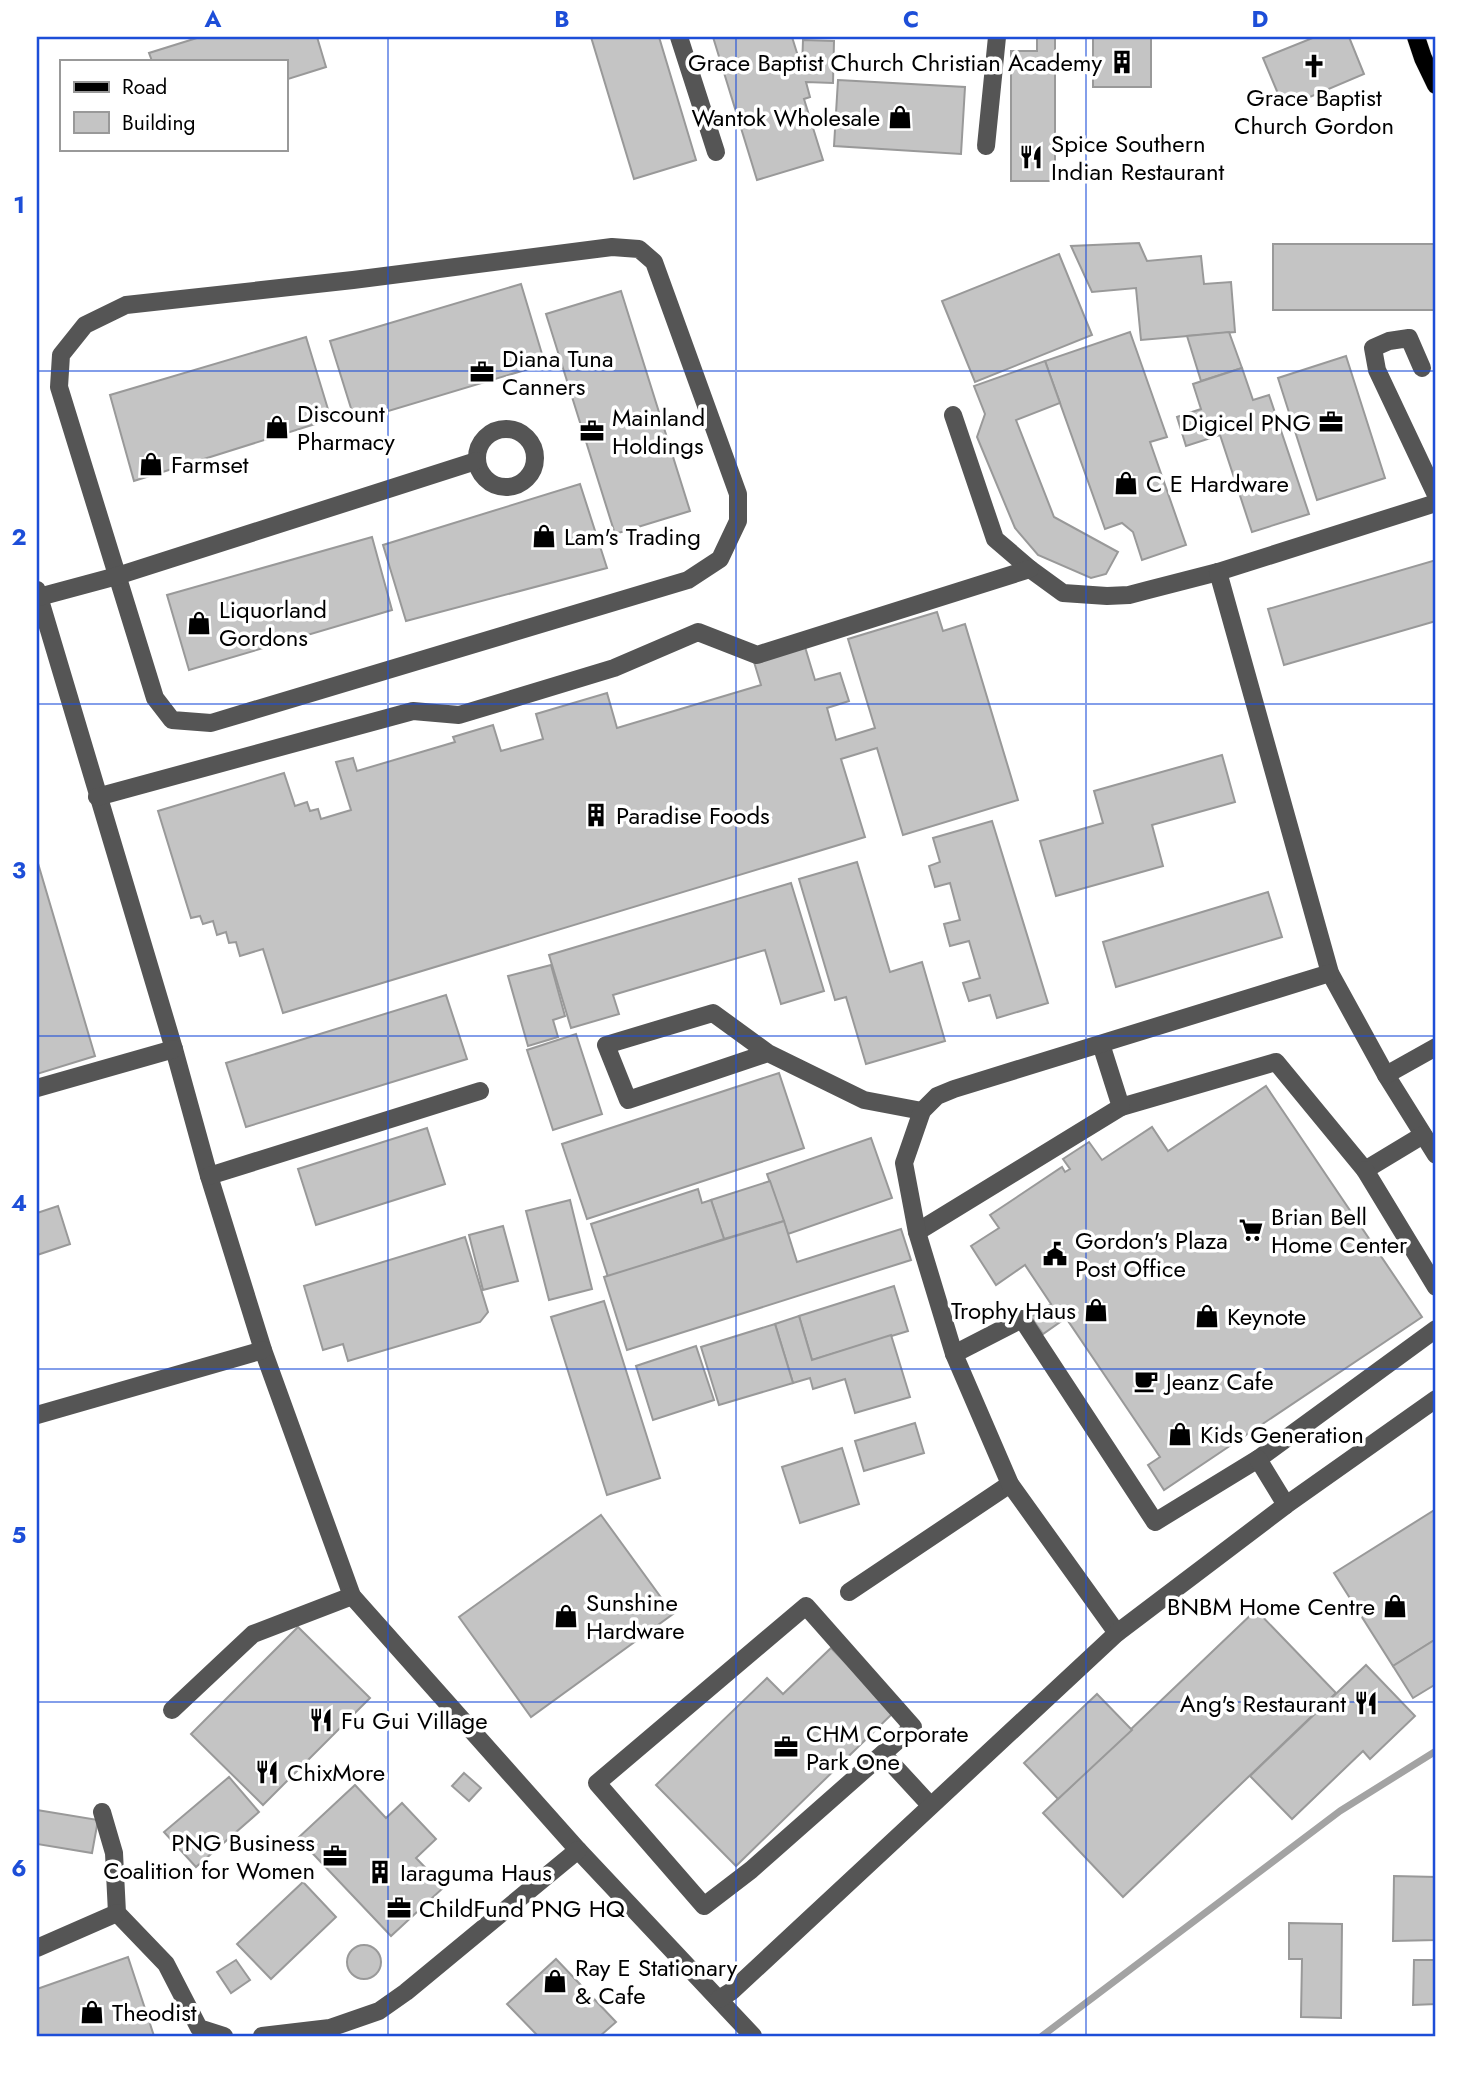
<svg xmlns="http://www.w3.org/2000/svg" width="1473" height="2073" viewBox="0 0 1473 2073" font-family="Jost,sans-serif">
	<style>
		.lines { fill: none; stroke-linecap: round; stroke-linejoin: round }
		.stream { stroke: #a3a3a3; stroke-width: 7 }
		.building { fill: #c4c4c4; stroke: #999; stroke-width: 2 }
		.major-casing { stroke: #dbdbdb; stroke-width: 19 }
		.minor { stroke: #555; stroke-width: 18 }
		.major { stroke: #000; stroke-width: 18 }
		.grid { fill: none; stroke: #1d4ed8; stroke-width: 2; stroke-opacity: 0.55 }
		.labels { text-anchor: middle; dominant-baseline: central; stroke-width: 7; stroke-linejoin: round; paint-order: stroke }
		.poi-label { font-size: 24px; fill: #000; stroke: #fff; text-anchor: start }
		.neatline { fill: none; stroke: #1d4ed8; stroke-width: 2.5 }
		.grid-label { font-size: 23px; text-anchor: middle; font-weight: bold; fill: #1d4ed8 }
	</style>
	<rect width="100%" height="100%" fill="#fff"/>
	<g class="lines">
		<polyline class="stream" points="1042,2036 1340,1811 1436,1751"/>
	</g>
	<g class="building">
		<polygon points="200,37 317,37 326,67 285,80 285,61 152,61 149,53"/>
		<polygon points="591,37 659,37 696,160 634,179"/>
		<polygon points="713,37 792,37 802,69 803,40 834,41 833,83 806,82 810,97 804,99 823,160 757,180"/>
		<polygon points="1037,37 1055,37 1055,181 1011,181 1011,51 1037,51"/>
		<rect x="1093" y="37" width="58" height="50"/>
		<polygon points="1315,37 1349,37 1364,74 1284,108 1263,58"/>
		<polygon points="838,80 965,87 961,154 834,146"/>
		<polygon points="1139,243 1147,261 1201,256 1204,284 1231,282 1235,332 1141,340 1136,288 1092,292 1071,246"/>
		<rect x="1273" y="244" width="163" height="66"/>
		<polygon points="1059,254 1092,335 975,382 942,301"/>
		<polygon points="521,284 545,364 355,421 330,341"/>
		<polygon points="621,291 690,511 615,534 546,314"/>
		<polygon points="1130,332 1167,437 1150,442 1186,545 1142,560 1133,532 1122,523 1105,529 1045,361"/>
		<polygon points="1229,332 1242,368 1201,381 1187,336"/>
		<polygon points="306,337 331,419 134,481 110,395"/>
		<polygon points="1346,356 1385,478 1317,500 1278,378"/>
		<polygon points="1045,361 1060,403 1016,420 1054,517 1118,552 1106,574 1091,578 1038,555 1015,528 977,437 985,414 974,386"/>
		<polygon points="1242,368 1253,400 1269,395 1309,514 1252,532 1220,435 1186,446 1177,417 1201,409 1193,384"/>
		<polygon points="580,484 607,568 406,621 383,545"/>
		<polygon points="372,537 392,610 189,670 167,595"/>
		<polygon points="1436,560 1436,621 1284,665 1268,609"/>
		<polygon points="937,612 943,631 965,624 1018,800 903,835 877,748 841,759 865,837 283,1013 263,949 240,956 236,942 229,943 226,932 217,935 213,921 203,924 200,916 191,918 158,811 284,773 295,806 307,802 310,811 318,809 321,819 351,810 336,762 353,758 357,771 455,742 453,737 493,725 501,751 543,739 536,714 607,693 617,728 761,685 754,662 805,647 815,680 840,673 849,701 827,708 836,740 875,728 848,639"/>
		<polygon points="1222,755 1235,802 1152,825 1163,866 1056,896 1040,841 1103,823 1094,791"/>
		<polygon points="992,821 1048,1003 997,1018 990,995 969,1001 963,983 980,978 969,941 950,946 944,924 960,920 950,883 935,887 929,866 940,862 933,838"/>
		<polygon points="37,860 95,1056 37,1074"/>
		<polygon points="857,862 890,972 922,962 945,1041 866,1064 846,997 835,1000 799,879"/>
		<polygon points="791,883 824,991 781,1004 765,950 613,995 619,1014 571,1028 549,955"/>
		<polygon points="1268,892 1282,937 1116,987 1103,942"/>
		<polygon points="551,965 565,1016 553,1020 558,1037 528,1046 508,976"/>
		<polygon points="446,995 467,1059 246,1127 226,1063"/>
		<polygon points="576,1034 602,1114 553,1130 527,1050"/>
		<polygon points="779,1073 804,1148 587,1219 562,1144"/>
		<polygon points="1266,1086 1422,1317 1164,1490 1148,1465 1160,1457 1066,1318 1043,1334 1031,1317 1051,1304 1025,1265 996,1285 971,1246 999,1228 990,1215 1062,1167 1065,1172 1070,1169 1063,1159 1089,1142 1102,1160 1152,1127 1168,1151"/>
		<polygon points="427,1128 445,1184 316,1225 298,1169"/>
		<polygon points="871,1138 892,1198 788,1234 767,1174"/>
		<polygon points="770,1181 784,1221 724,1239 711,1200"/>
		<polygon points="698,1189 702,1203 711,1200 724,1239 608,1277 591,1224"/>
		<polygon points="570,1200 592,1289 549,1300 526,1211"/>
		<polygon points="58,1206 70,1244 37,1255 37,1213"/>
		<polygon points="784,1221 797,1262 901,1229 911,1260 627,1350 604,1277"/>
		<polygon points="503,1226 518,1281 483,1290 469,1235"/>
		<polygon points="465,1237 488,1312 480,1322 348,1361 343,1344 323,1350 304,1286"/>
		<polygon points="894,1286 908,1331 812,1360 799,1316"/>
		<polygon points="604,1301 660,1478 607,1495 551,1317"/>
		<polygon points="799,1316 812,1360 891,1335 910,1397 855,1413 845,1379 813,1389 810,1378 793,1383 775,1324"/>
		<polygon points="775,1324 793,1383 719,1405 701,1347"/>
		<polygon points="696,1346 714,1400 653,1420 636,1366"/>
		<polygon points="915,1423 924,1453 864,1471 855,1441"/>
		<polygon points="842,1448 859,1504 800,1523 782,1467"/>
		<polygon points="1436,1509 1436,1639 1393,1666 1334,1573"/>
		<polygon points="601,1515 673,1614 531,1717 459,1617"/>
		<polygon points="1256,1610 1336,1693 1123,1897 1043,1813"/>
		<polygon points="298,1627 370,1698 263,1805 191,1734"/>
		<polygon points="1436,1639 1436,1684 1413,1698 1393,1666"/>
		<polygon points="831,1648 894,1712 736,1866 656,1785 767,1678 783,1694"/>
		<polygon points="1366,1665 1415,1716 1370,1759 1363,1751 1292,1819 1250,1776"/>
		<polygon points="1097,1694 1132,1730 1058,1799 1024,1763"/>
		<polygon points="464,1773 481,1788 469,1801 452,1786"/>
		<polygon points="229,1777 259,1812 196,1867 164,1832"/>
		<polygon points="355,1785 386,1818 402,1803 436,1839 416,1858 444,1887 391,1936 298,1838"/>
		<polygon points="37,1810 98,1820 92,1853 37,1844"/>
		<polygon points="1394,1876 1436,1877 1436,1940 1393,1941"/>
		<polygon points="303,1882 336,1917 271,1979 237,1944"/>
		<polygon points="1289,1923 1342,1924 1341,2018 1301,2017 1302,1959 1289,1959"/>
		<circle cx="364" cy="1962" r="17"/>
		<polygon points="128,1957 154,2036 37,2036 37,1989"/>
		<polygon points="556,1959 616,2022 600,2036 538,2036 507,2004"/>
		<polygon points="236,1960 250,1980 231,1993 217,1972"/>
		<polygon points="1414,1960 1436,1960 1436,2004 1413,2005"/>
	</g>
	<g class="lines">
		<g class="major-casing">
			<polyline id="major" points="1416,37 1423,58 1436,85"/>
		</g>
		<g class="minor">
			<polyline points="679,37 716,152"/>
			<polyline points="986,146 997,37"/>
			<polygon points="612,247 639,249 654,262 738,494 738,521 720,559 688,580 211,723 172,720 155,698 59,387 61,355 85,325 126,305 353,280"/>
			<polyline points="1422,368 1409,338 1389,341 1373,348 1377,370 1436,495"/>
			<polyline points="953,415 995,539 1030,569 1063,593 1107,596 1129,595 1148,590 1218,572 1436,503"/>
			<circle cx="506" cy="458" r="29"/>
			<polyline points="1218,572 1330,973 1386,1075 1436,1155"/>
			<polyline points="37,590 174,1049 209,1176 263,1350 352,1596 578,1850 753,2036"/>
			<polyline points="39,597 117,576 476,461"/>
			<polyline points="97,797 413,711 459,715 614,668 698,632 757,655 1030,569"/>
			<polyline points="768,1053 713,1013 606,1045 628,1100 768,1053 864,1100 922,1111"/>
			<polyline points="1386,1075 1436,1047"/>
			<polyline points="37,1088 174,1049"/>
			<polyline points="1121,1107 1276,1062 1365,1170 1423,1135"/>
			<polyline points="1365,1170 1436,1287"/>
			<polyline points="209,1176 480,1091"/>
			<polyline points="917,1232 1121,1107 1101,1044"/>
			<polyline points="954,1354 1022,1319 1155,1522 1258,1459 1436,1329"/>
			<polyline points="37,1415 263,1350"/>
			<polyline points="1258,1459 1286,1505"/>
			<polyline points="849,1592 1010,1484"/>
			<polygon points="806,1606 913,1727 751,1870 704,1906 597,1783"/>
			<polyline points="1117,1633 1010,1484 954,1354 917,1232 904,1163 922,1111 937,1096 954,1089 1330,973"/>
			<polyline points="172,1710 253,1634 352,1596"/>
			<polyline points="883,1754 930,1805"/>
			<polyline points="102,1812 114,1853 117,1913 166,1964 199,2028 224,2036"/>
			<polyline points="37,1948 117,1913"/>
			<polyline points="719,1999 732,1991 1117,1633 1286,1505 1436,1399"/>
			<polyline points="262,2036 330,2028 379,2011 406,1992 578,1850"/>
		</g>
		<use href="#major" class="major"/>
	</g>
	<path class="grid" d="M 388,37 L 388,2036M 736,37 L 736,2036M 1086,37 L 1086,2036M 37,371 L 1436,371M 37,704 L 1436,704M 37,1036 L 1436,1036M 37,1369 L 1436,1369M 37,1702 L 1436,1702"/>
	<defs>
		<g id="building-bare" transform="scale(1.89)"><path d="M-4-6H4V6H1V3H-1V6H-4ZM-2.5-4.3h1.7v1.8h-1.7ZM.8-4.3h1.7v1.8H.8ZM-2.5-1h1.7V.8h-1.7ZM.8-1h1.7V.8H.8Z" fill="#000" stroke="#fff" stroke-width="2.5" paint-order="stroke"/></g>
		<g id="church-bare" transform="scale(1.89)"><path d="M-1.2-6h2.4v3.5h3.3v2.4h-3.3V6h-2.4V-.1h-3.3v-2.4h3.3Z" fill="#000" stroke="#fff" stroke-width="2.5" paint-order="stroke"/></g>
		<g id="shop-bare" transform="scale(1.89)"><path d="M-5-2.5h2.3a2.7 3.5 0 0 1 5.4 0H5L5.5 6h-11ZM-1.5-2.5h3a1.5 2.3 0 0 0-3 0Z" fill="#000" stroke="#fff" stroke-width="2.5" paint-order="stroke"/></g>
		<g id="restaurant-bare" transform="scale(1.89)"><path d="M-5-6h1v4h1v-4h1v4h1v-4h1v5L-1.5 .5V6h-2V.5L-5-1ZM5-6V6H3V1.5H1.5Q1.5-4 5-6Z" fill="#000" stroke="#fff" stroke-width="2.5" paint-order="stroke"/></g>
		<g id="office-bare" transform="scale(1.89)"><path d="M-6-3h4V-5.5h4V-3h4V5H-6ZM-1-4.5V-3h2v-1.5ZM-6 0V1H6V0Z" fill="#000" stroke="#fff" stroke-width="2.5" paint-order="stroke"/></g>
		<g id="supermarket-bare" transform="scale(1.89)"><path d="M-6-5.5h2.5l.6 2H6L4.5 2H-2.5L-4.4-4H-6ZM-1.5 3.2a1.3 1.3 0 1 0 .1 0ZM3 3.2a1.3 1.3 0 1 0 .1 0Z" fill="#000" stroke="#fff" stroke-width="2.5" paint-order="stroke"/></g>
		<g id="civic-bare" transform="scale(1.89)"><path d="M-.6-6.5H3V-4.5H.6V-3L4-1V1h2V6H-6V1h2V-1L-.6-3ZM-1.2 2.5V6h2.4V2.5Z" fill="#000" stroke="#fff" stroke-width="2.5" paint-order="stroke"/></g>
		<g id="cafe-bare" transform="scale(1.89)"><path d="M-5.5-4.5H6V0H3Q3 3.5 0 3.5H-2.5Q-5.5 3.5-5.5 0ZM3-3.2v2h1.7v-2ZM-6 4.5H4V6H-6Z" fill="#000" stroke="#fff" stroke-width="2.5" paint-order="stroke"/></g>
	</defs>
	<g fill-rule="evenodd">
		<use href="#building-bare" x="1122" y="62"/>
		<use href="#church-bare" x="1314" y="66"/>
		<use href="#shop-bare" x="900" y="117"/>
		<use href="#restaurant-bare" x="1031" y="157"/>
		<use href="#office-bare" x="482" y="372"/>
		<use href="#office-bare" x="1331" y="422"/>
		<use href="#shop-bare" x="277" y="427"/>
		<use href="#office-bare" x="592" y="431"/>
		<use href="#shop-bare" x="151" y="464"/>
		<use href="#shop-bare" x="1126" y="483"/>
		<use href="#shop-bare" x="544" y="536"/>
		<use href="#shop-bare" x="199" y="623"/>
		<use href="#building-bare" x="596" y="815"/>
		<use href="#supermarket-bare" x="1251" y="1230"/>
		<use href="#civic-bare" x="1055" y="1254"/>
		<use href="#shop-bare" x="1096" y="1310"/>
		<use href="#shop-bare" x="1207" y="1316"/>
		<use href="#cafe-bare" x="1146" y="1381"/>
		<use href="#shop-bare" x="1180" y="1434"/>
		<use href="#shop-bare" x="1395" y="1606"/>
		<use href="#shop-bare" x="566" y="1616"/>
		<use href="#restaurant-bare" x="1366" y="1703"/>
		<use href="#restaurant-bare" x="321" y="1720"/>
		<use href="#office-bare" x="786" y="1747"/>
		<use href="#restaurant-bare" x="267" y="1772"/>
		<use href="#office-bare" x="335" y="1856"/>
		<use href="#building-bare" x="380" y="1872"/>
		<use href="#office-bare" x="399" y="1908"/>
		<use href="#shop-bare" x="555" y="1981"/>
		<use href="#shop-bare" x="92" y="2012"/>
	</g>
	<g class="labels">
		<g class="poi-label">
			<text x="1102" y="62" text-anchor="end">Grace Baptist Church Christian Academy</text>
			<text x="1314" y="97" text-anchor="middle">Grace Baptist<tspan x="1314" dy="28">Church Gordon</tspan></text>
			<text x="880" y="117" text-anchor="end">Wantok Wholesale</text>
			<text x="1051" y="143">Spice Southern<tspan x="1051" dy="28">Indian Restaurant</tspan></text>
			<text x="502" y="358">Diana Tuna<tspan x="502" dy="28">Canners</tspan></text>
			<text x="297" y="413">Discount<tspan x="297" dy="28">Pharmacy</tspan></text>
			<text x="612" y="417">Mainland<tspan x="612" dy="28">Holdings</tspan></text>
			<text x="1311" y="422" text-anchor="end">Digicel PNG</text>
			<text x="171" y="464">Farmset</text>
			<text x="1146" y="483">C E Hardware</text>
			<text x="564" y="536">Lam's Trading</text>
			<text x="219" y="609">Liquorland<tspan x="219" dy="28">Gordons</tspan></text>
			<text x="616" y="815">Paradise Foods</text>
			<text x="1271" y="1216">Brian Bell<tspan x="1271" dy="28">Home Center</tspan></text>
			<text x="1075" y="1240">Gordon's Plaza<tspan x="1075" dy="28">Post Office</tspan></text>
			<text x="1076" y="1310" text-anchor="end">Trophy Haus</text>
			<text x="1227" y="1316">Keynote</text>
			<text x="1166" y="1381">Jeanz Cafe</text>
			<text x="1200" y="1434">Kids Generation</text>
			<text x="586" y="1602">Sunshine<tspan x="586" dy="28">Hardware</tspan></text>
			<text x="1375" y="1606" text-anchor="end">BNBM Home Centre</text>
			<text x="1346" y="1703" text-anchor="end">Ang's Restaurant</text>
			<text x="341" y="1720">Fu Gui Village</text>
			<text x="806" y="1733">CHM Corporate<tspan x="806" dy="28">Park One</tspan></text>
			<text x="287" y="1772">ChixMore</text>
			<text x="315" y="1842" text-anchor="end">PNG Business<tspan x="315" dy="28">Coalition for Women</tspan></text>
			<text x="400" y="1872">Iaraguma Haus</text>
			<text x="419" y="1908">ChildFund PNG HQ</text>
			<text x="575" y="1967">Ray E Stationary<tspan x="575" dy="28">&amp; Cafe</tspan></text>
			<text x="112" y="2012">Theodist</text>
		</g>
	</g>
	<rect width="1473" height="2073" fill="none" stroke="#ffffff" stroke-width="77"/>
	<rect x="60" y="60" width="228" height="91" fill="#ffffff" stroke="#999999" stroke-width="2"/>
	<rect x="74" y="82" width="35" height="10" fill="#000000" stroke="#999999" stroke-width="2"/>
	<text x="122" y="94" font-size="21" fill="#000000">Road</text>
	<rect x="74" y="112" width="35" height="21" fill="#c4c4c4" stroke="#999999" stroke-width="2"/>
	<text x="122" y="130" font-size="21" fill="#000000">Building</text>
	<rect x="38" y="38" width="1396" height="1997" class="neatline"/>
	<g class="grid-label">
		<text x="213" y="27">A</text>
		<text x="562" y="27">B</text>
		<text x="911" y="27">C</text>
		<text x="1260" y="27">D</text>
		<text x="19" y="213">1</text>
		<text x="19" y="545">2</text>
		<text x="19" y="878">3</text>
		<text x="19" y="1211">4</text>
		<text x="19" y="1543">5</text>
		<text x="19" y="1876">6</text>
	</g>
</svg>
